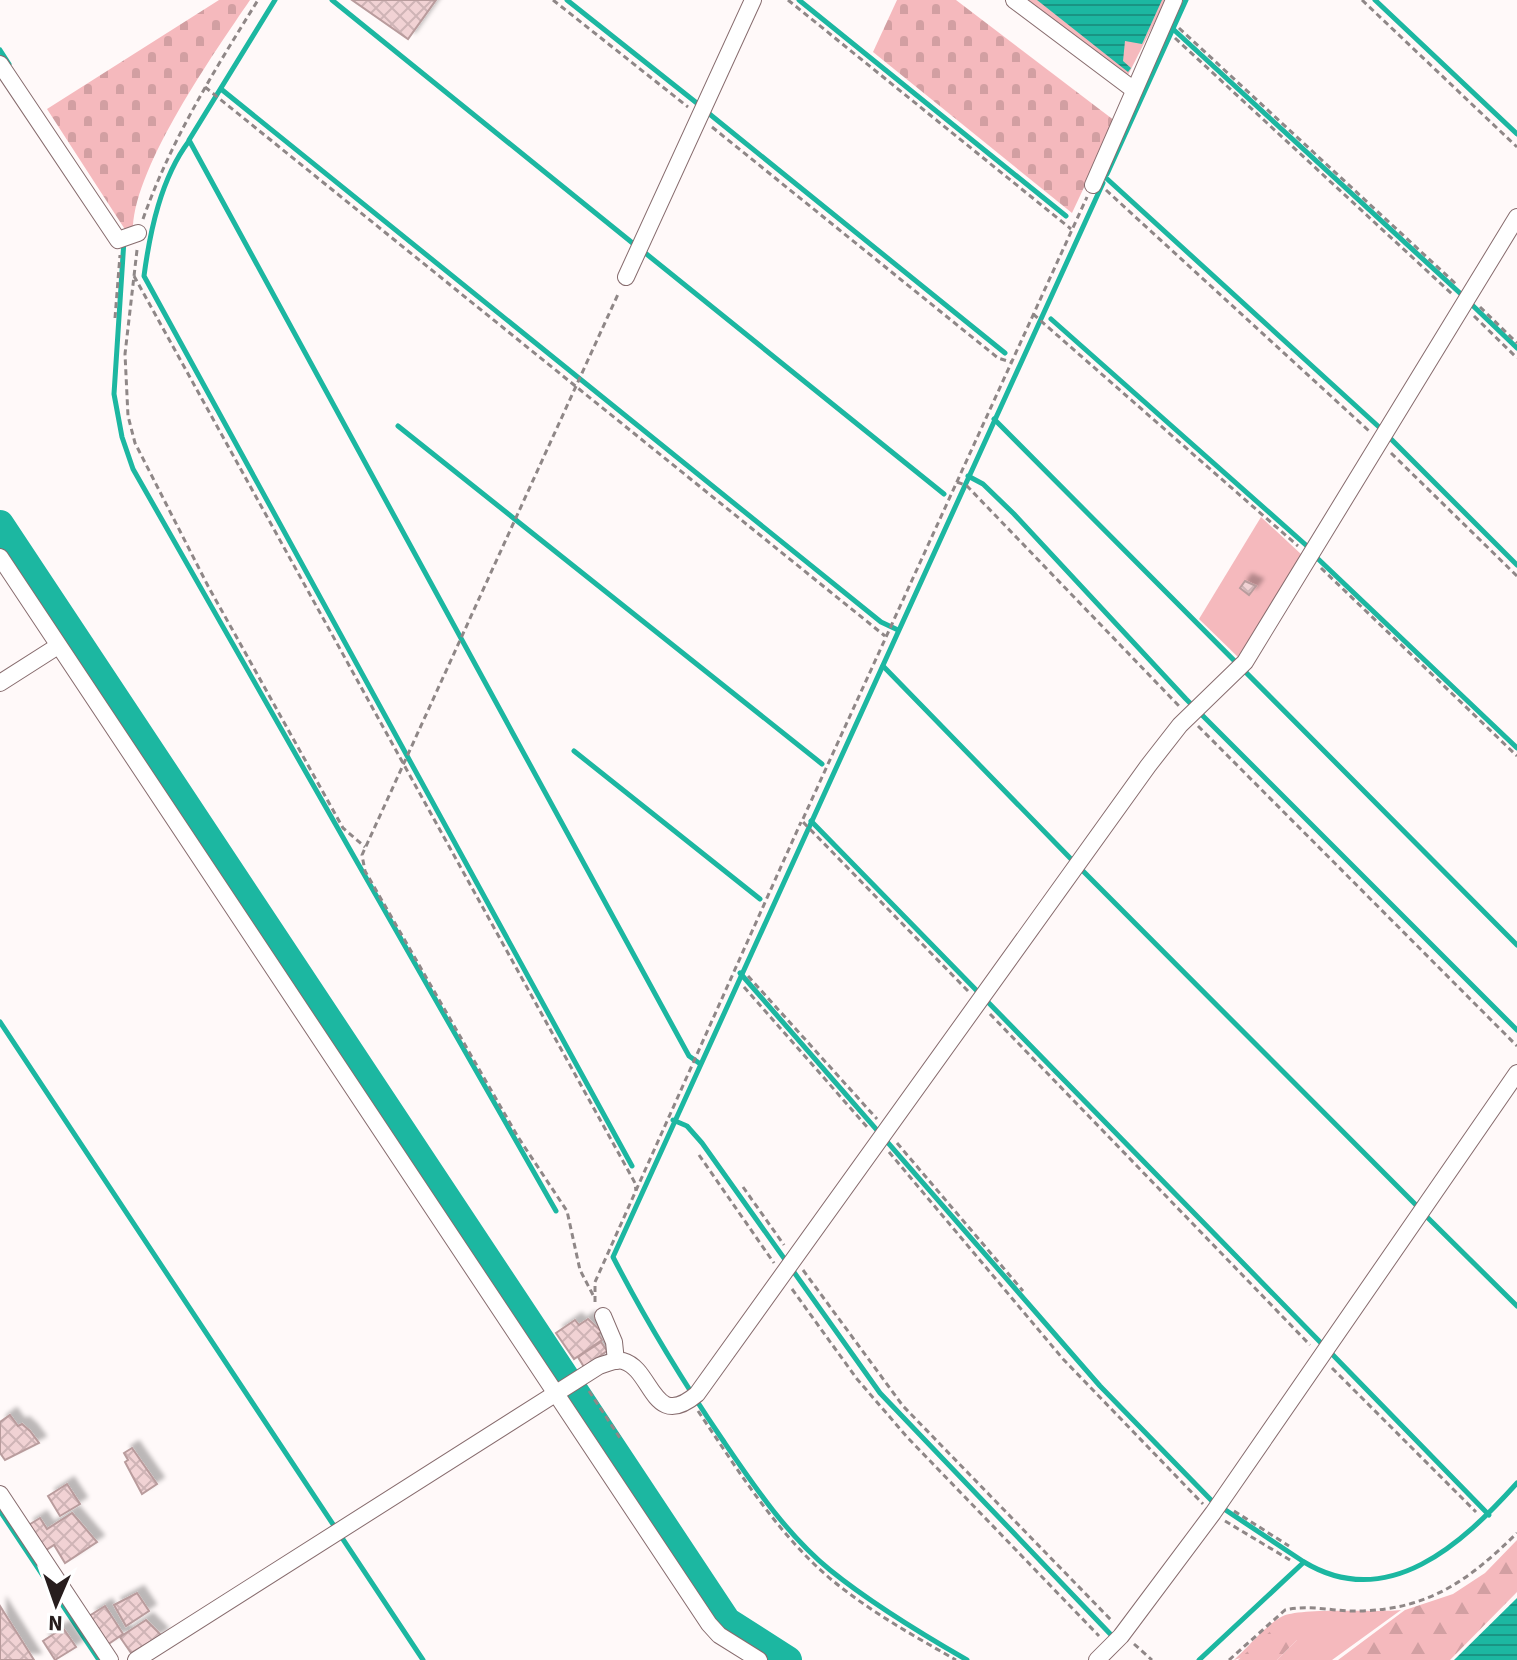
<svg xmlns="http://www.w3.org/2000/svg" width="1517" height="1660" viewBox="0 0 1517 1660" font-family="'Source Sans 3',sans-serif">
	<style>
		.green { fill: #f5b9bd }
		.forest { fill: url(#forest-firs) }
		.cemetery { fill: url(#cemetery-stones) }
		.water { fill: url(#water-rules) }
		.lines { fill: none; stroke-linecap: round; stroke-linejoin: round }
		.stream { stroke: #1cb7a1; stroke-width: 5 }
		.river { stroke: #1cb7a1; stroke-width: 28 }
		.building { fill: url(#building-cross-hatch); stroke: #b99c9d; stroke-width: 2; filter: url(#shadow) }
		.minor-casing { stroke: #876c6e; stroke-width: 18 }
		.path { stroke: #8f8787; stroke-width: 3; stroke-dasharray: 6 4; stroke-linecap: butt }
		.minor { stroke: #fff; stroke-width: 16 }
	</style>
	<defs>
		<pattern id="forest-firs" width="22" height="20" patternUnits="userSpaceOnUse" patternTransform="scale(2)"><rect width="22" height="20" fill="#f5b9bd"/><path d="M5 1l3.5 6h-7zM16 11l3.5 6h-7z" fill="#d29fa2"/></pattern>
		<pattern id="cemetery-stones" width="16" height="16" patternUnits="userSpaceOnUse" patternTransform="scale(2)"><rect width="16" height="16" fill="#f5b9bd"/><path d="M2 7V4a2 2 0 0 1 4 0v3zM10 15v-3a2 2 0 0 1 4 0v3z" fill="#d29fa2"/></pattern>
		<pattern id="water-rules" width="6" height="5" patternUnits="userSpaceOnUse" patternTransform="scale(2)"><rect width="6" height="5" fill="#1cb7a1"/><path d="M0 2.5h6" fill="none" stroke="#199483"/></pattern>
		<pattern id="building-cross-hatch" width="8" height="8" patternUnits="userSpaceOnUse" patternTransform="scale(2)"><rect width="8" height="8" fill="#f1d2d4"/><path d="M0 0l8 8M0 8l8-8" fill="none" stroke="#cfb4b6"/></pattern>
		<filter id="shadow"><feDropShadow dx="7" dy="-7" stdDeviation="2" flood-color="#0004"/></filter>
	</defs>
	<rect width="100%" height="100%" fill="#fff9f9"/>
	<g class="green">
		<polygon points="1025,0 1166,0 1127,77"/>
		<polygon points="1261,517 1302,555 1241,660 1199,619"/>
		<path d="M 1401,1610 L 1332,1660 L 1277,1660 L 1297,1640 L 1234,1660 C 1249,1646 1264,1627 1281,1617 C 1299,1607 1374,1613 1401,1610 Z"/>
	</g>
	<g class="forest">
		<polygon points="1517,1540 1517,1592 1450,1660 1338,1660 1405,1610 1453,1594 1485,1573"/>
		<polygon points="1275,1627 1297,1632 1297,1640 1277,1660 1238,1660"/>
	</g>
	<g class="cemetery">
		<path d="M 219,0 L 250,0 C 214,53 136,164 133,227 L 126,231 L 47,109 Z"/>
		<polygon points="897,0 956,0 1115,121 1072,213 873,52"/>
	</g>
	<g class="water">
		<polygon points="1037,0 1162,0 1142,44 1125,41 1123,61 1131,68 1128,72"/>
		<polygon points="1517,1598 1517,1660 1454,1660"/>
	</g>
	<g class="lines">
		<g class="stream">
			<polyline points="275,0 189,140 689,1056 699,1063"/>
			<polyline points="332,0 635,245"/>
			<polyline points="567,0 698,104"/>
			<polyline points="799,0 1066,216"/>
			<polyline points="1375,0 1517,134"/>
			<polyline points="1173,29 1462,295"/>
			<polyline points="0,50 9,64"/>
			<polyline points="221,89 881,622 898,630"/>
			<polyline points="707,112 1005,353"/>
			<path d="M 189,141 C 161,178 150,231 144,276 L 632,1166"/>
			<polyline points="1107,174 1186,0"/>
			<polyline points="1105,177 1379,427 1517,565"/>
			<polyline points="124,240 114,394 122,437 133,469 556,1211"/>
			<polyline points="644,252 944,494"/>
			<polyline points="1469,302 1517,348"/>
			<polyline points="1051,319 1307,546"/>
			<polyline points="994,419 1517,945"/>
			<polyline points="398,426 822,764"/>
			<polyline points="968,476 983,484 1014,514 1186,699 1517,1030"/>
			<polyline points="1315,556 1517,748"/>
			<polyline points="883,666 1072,860"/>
			<polyline points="574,751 760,899"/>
			<polyline points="811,821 1323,1345"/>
			<polyline points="1081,869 1417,1206"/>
			<polyline points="740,973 1100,1386 1212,1501 1304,1562"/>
			<polyline points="0,1022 423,1660"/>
			<polyline points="673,1120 687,1126 702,1143 880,1393 1116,1640"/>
			<polyline points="1426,1216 1517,1306"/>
			<polyline points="1330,1352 1489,1515"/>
			<polyline points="0,1511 99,1660"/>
			<path d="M 967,1660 C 920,1633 872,1604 830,1570 C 786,1534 754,1486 722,1439 C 682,1380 646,1321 613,1257 L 1103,183"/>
			<path d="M 1199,1660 L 1304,1562 C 1388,1613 1463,1543 1517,1483"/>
		</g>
		<polyline class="river" points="0,524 727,1621 788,1660"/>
	</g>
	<g class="building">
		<polygon points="352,0 436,0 408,39"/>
		<polygon points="1245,581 1256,586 1249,595 1240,588"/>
		<polygon points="588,1319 602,1332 598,1334 602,1340 574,1359 556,1333 575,1320 579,1325"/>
		<polygon points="601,1342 607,1351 584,1367 578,1357"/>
		<polygon points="10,1415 18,1426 22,1424 30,1431 39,1443 5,1460 0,1453 0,1422"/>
		<polygon points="132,1448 157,1484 142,1494 125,1462 128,1460 124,1453"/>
		<polygon points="67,1484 80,1504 60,1516 48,1496"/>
		<polygon points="72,1513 97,1542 65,1563 54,1545 43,1552 27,1526 40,1518 47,1529"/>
		<polygon points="137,1593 149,1611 126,1626 114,1605"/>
		<polygon points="0,1606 34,1660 0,1660"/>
		<polygon points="105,1606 123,1634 107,1645 89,1616"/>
		<polygon points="146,1620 161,1635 131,1653 120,1637"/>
		<polygon points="63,1628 76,1647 55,1660 43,1641"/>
	</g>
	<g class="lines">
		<g class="minor-casing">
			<g id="minor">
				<polyline points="1014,0 1134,90"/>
				<polyline points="0,64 118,240 138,233"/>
				<polyline points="1093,185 1174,0"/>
				<polyline points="626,277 753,0"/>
				<polyline points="0,557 709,1624 719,1635 759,1660"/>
				<polyline points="0,683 58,646"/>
				<polyline points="603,1316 614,1342 616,1361"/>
				<polyline points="0,1494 110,1660"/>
				<path d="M 136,1660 L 599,1366 C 606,1364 615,1359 623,1361 C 653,1369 652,1432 697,1394 L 1148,766 L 1180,725 L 1245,662 L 1517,217"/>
				<polyline points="1097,1660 1121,1636 1213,1513 1517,1073"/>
			</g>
		</g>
		<g class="path">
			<polyline points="553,0 688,107"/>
			<polyline points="788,0 1071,229"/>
			<polyline points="1362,0 1517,147"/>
			<polyline points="1179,28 1457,285"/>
			<polyline points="1175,38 1452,294"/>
			<polyline points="205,87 885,636"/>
			<polyline points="712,127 998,358 1011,362"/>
			<polyline points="1106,190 1369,431"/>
			<path d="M 143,219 C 171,140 214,71 258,0"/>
			<polyline points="137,250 125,354 128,416 135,443 208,586 343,828 365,847"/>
			<polyline points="134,276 635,1183 636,1191"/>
			<polyline points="1480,307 1517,343"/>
			<polyline points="1033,314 1298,546"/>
			<polyline points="1474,316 1517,358"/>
			<polyline points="115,318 120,255"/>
			<polyline points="1391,453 1517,576"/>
			<polyline points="957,482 967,486 1179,706"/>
			<polyline points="1321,568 1517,756"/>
			<polyline points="1198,726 1517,1046"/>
			<polyline points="748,976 877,1119"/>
			<polyline points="744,987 868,1128"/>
			<polyline points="968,991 802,821 1087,197"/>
			<polyline points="990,1014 1310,1345"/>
			<polyline points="897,1143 1023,1291"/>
			<polyline points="889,1152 1063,1359 1203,1504"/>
			<polyline points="699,1155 774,1263"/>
			<polyline points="743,1187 784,1245"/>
			<polyline points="803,1270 903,1406 1112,1621"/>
			<polyline points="792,1289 857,1379 907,1437 1099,1636"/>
			<polyline points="593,1295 580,1270 567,1211 518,1137 365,871 362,855 619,292"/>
			<polyline points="595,1302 595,1282 801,822"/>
			<polyline points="1332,1368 1476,1512"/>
			<polyline points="589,1391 620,1438"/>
			<path d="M 698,1411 C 734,1464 767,1518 813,1563 C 853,1602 907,1632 956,1660"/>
			<polyline points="1234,1511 1289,1546"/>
			<polyline points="1225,1521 1290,1560"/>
			<polyline points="1134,1644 1152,1660"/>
			<path d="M 1229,1660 L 1285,1610 C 1309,1604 1335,1612 1360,1611 C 1430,1609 1469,1580 1517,1533"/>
		</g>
		<use href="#minor" class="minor"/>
	</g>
	<g transform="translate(56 1604) rotate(182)" stroke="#ffffff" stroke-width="6" paint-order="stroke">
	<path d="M0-6L14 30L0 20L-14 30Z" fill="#271d1d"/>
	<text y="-12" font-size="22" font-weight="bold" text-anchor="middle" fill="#271d1d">N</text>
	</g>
</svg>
